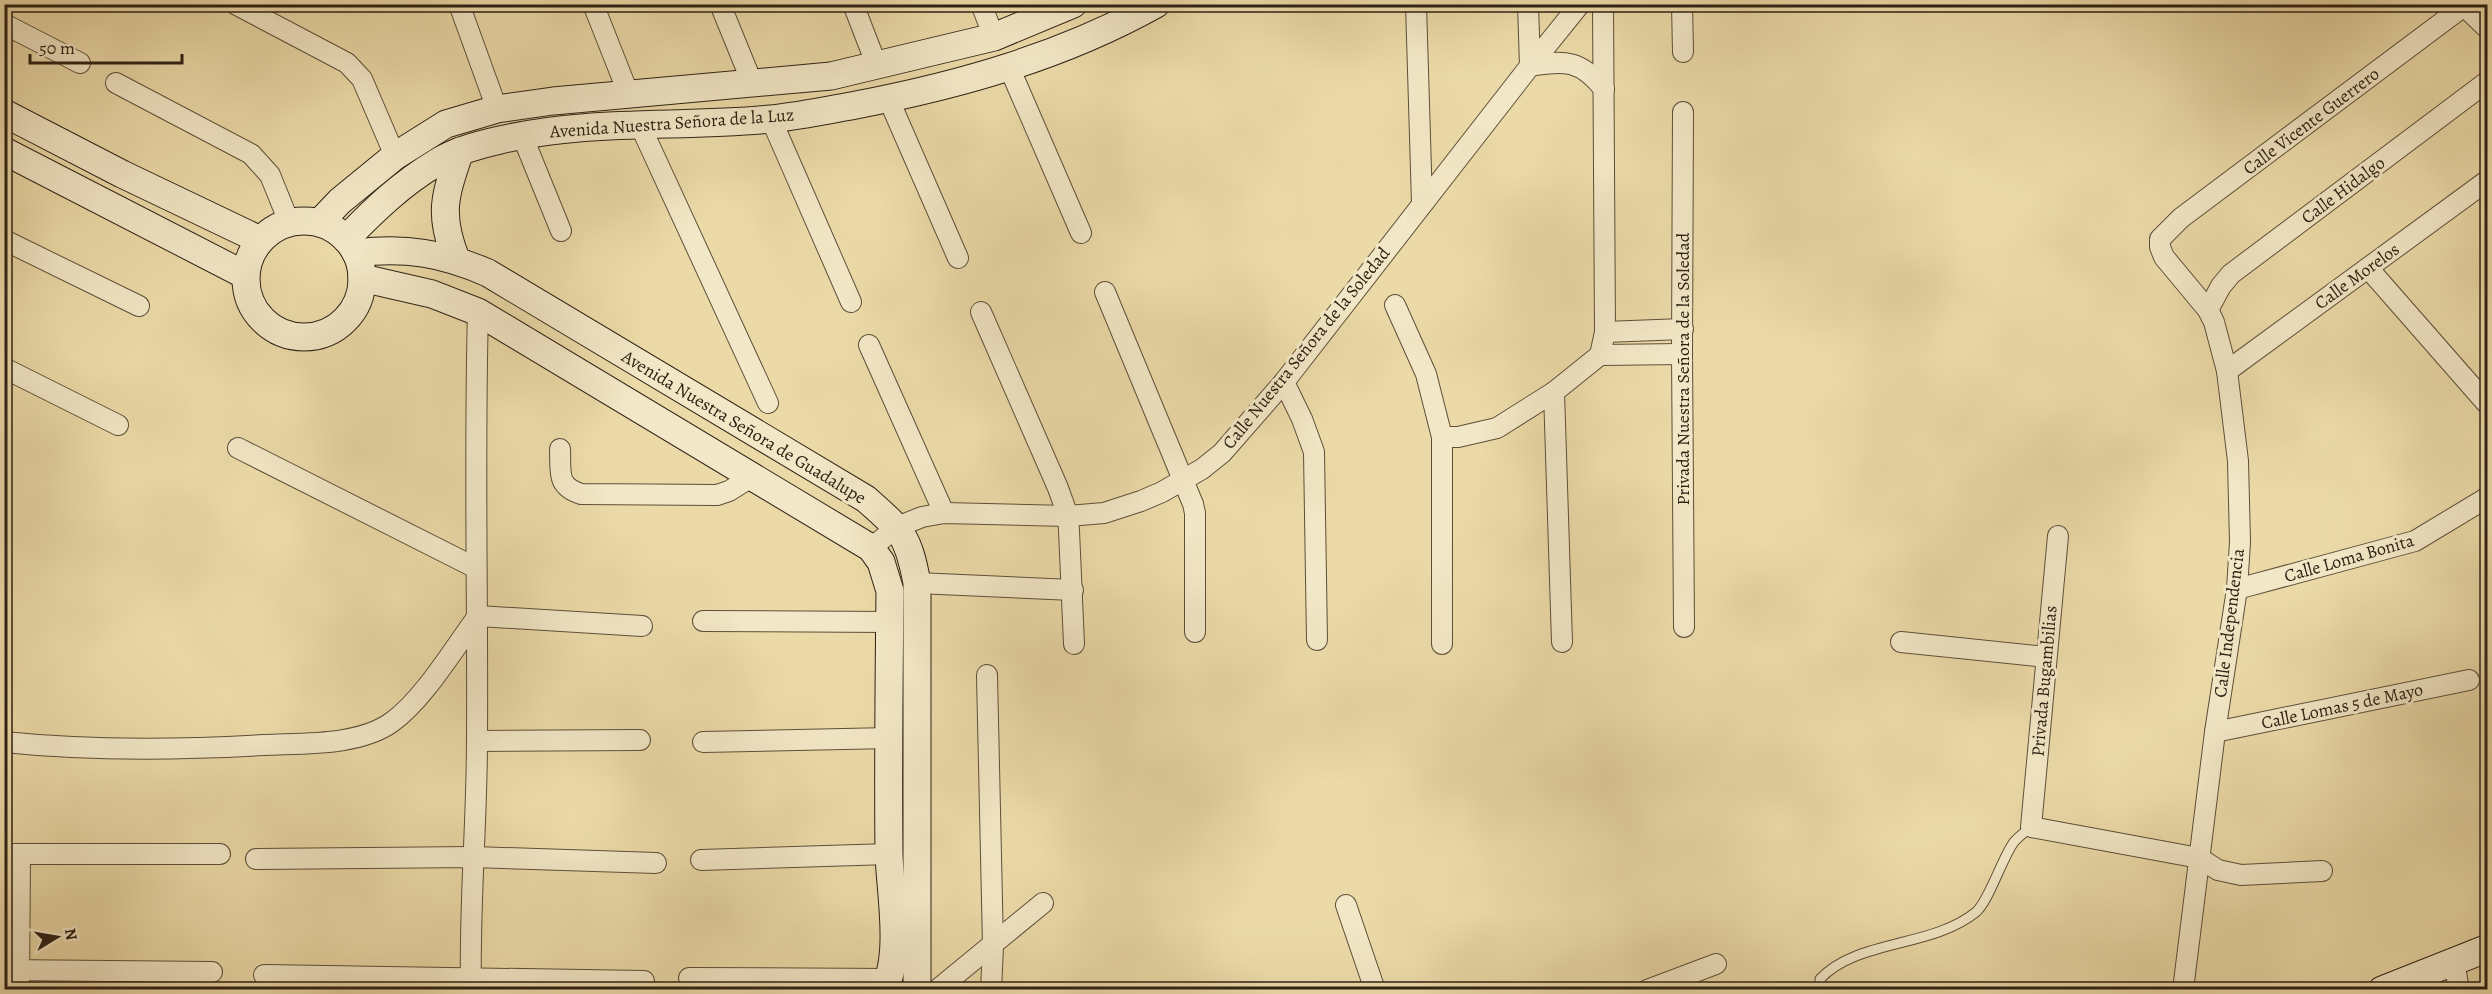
<svg xmlns="http://www.w3.org/2000/svg" width="2492" height="994" viewBox="0 0 2492 994" font-family="Alegreya,serif">
	<style>
		.lines { fill: none; stroke-linecap: round; stroke-linejoin: round }
		.lane-casing { stroke: #5d4f39; stroke-width: 11 }
		.street-casing { stroke: #5d4f39; stroke-width: 22 }
		.secondary-casing { stroke: #2e2114; stroke-width: 29 }
		.lane { stroke: #f2e7c6; stroke-width: 9 }
		.street { stroke: #f2e7c6; stroke-width: 20 }
		.secondary { stroke: #f2e7c6; stroke-width: 27 }
		.labels { text-anchor: middle; dominant-baseline: central; stroke-width: 6; stroke-linejoin: round; paint-order: stroke }
		.street-label { font-size: 18px; fill: #2e2114; stroke: #f2e7c6 }
	</style>
	<rect width="100%" height="100%" fill="#ebdaa8"/>
	<filter id="stains"><feTurbulence type="fractalNoise" baseFrequency=".00333" numOctaves="4"/><feColorMatrix values="0 0 0 0 .2 0 0 0 0 .09 0 0 0 0 .02 0 0 0 .5 -.17"/></filter>
	<radialGradient id="worn" r=".72"><stop offset=".6" stop-color="#630" stop-opacity="0"/><stop offset="1" stop-color="#630" stop-opacity=".3"/></radialGradient>
	<g class="lines">
		<g class="lane-casing">
			<path id="lane" d="M 1821,990 L 1820,979 C 1858,939 1932,948 1976,912 C 1989,901 2002,858 2014,842 C 2018,837 2025,832 2031,827"/>
		</g>
		<g class="street-casing">
			<g id="street">
				<polyline points="235,4 347,63 362,79 395,156"/>
				<polyline points="459,4 497,109"/>
				<polyline points="593,4 629,95"/>
				<polyline points="720,4 753,85"/>
				<polyline points="853,4 877,66"/>
				<polyline points="981,4 994,37"/>
				<polyline points="1416,4 1422,204"/>
				<path d="M 1528,4 L 1530,66 C 1565,60 1581,60 1604,89"/>
				<polyline points="1682,4 1683,52"/>
				<polyline points="2462,4 2488,29"/>
				<polyline points="4,24 80,63"/>
				<polyline points="1009,67 1081,233"/>
				<polyline points="116,83 251,154 270,175 289,222"/>
				<polyline points="889,100 958,258"/>
				<polyline points="1683,112 1682,354 1684,627"/>
				<polyline points="771,119 851,302"/>
				<polyline points="640,125 768,403"/>
				<polyline points="522,135 561,231"/>
				<polyline points="4,240 139,306"/>
				<polyline points="2368,268 2488,405"/>
				<polyline points="1105,292 1193,504 1195,513 1195,632"/>
				<polyline points="1395,305 1426,374 1442,437 1442,644"/>
				<polyline points="2208,310 2221,286 2231,274 2488,81"/>
				<polyline points="981,312 1058,488 1068,516 1069,531 1074,644"/>
				<polyline points="1605,332 1683,329"/>
				<polyline points="869,345 944,513"/>
				<polyline points="1600,355 1605,332 1603,4"/>
				<polyline points="4,368 118,425"/>
				<polyline points="2227,371 2488,180"/>
				<polyline points="1284,382 1302,419 1314,452 1317,640"/>
				<polyline points="1554,392 1562,642"/>
				<polyline points="1442,437 1458,437 1497,428 1554,392 1600,355 1682,354"/>
				<polyline points="238,448 476,568"/>
				<path d="M 560,449 C 561,472 556,486 581,494 L 717,495 L 729,491 L 753,476"/>
				<polyline points="2058,536 2031,827 2199,858 2218,870 2241,875 2322,871"/>
				<polyline points="871,548 897,527 922,517 944,513 1068,516 1104,513 1141,501 1162,492 1202,469 1222,453 1284,382 1530,66 1580,4"/>
				<polyline points="917,583 1073,590"/>
				<polyline points="2237,589 2415,541 2488,497"/>
				<polyline points="703,621 890,622"/>
				<polyline points="1901,642 2046,657"/>
				<polyline points="987,675 993,946 991,990"/>
				<polyline points="2215,732 2469,680"/>
				<polyline points="477,741 640,740"/>
				<path d="M 4,742 C 91,751 177,750 264,745 C 303,743 359,746 392,722 C 424,699 454,648 478,616 L 642,626"/>
				<polyline points="703,742 890,738"/>
				<polyline points="4,854 220,854"/>
				<polyline points="256,859 474,857 656,863"/>
				<polyline points="701,860 889,854"/>
				<polyline points="1346,905 1375,990"/>
				<polyline points="2454,961 2459,990"/>
				<polyline points="4,970 212,972"/>
				<polyline points="264,975 644,981"/>
				<polyline points="689,978 890,979"/>
				<polyline points="19,990 20,854"/>
				<path d="M 471,990 C 469,906 477,823 477,739 C 478,597 474,455 478,312"/>
				<polyline points="937,990 1043,903"/>
				<polyline points="1647,990 1716,964"/>
				<polyline points="2183,990 2215,732 2237,589 2240,542 2238,461 2227,371 2214,322 2208,310 2164,257 2160,247 2160,239 2181,218 2464,6"/>
			</g>
		</g>
		<g class="secondary-casing">
			<g id="secondary">
				<polyline points="4,113 122,174 260,240"/>
				<polyline points="4,151 245,275"/>
				<circle cx="304" cy="279" r="58"/>
				<polyline points="320,222 340,201 395,156 446,124 497,109 553,101 831,76 994,37 1073,4"/>
				<path d="M 346,239 C 374,210 401,184 436,163 C 455,151 478,145 500,140 C 589,119 681,128 771,119 C 799,116 828,110 856,105 C 960,85 1063,56 1156,4"/>
				<path d="M 356,253 C 406,247 442,253 488,273 L 866,499 C 902,531 908,535 917,583 L 917,990"/>
				<path d="M 456,259 C 438,213 445,196 460,151"/>
				<path d="M 362,278 L 432,294 L 478,312 L 871,548 L 881,562 L 890,591 C 889,679 888,766 889,854 C 890,891 903,958 883,990"/>
				<polyline points="2382,990 2488,948"/>
			</g>
		</g>
		<use href="#lane" class="lane"/>
		<use href="#street" class="street"/>
		<use href="#secondary" class="secondary"/>
	</g>
	<g class="labels">
		<g class="street-label">
			<text transform="translate(2311 121) rotate(-37)">Calle Vicente Guerrero</text>
			<text transform="translate(672 123) rotate(-4)">Avenida Nuestra Señora de la Luz</text>
			<text transform="translate(2343 190) rotate(-37)">Calle Hidalgo</text>
			<text transform="translate(2357 276) rotate(-36)">Calle Morelos</text>
			<text transform="translate(1306 348) rotate(-51)">Calle Nuestra Señora de la Soledad</text>
			<text transform="translate(1683 369) rotate(-90)">Privada Nuestra Señora de la Soledad</text>
			<text transform="translate(744 427) rotate(31)">Avenida Nuestra Señora de Guadalupe</text>
			<text transform="translate(2349 558) rotate(-16)">Calle Loma Bonita</text>
			<text transform="translate(2229 623) rotate(-83)">Calle Independencia</text>
			<text transform="translate(2044 681) rotate(-85)">Privada Bugambilias</text>
			<text transform="translate(2342 706) rotate(-12)">Calle Lomas 5 de Mayo</text>
		</g>
	</g>
	<rect width="2492" height="994" fill="none" stroke="#ebdaa8" stroke-width="24"/>
	<rect x="6" y="6" width="2480" height="982" fill="none" stroke="#2e2114" stroke-width="3"/>
	<rect x="12" y="12" width="2468" height="970" fill="none" stroke="#2e2114" stroke-width="1.5"/>
	<g transform="translate(57 937) rotate(79)" stroke="#f2e7c6" stroke-width="4.5" paint-order="stroke">
	<path d="M0-4.5L10 22L0 15L-10 22Z" fill="#2e2114"/>
	<text y="-9" font-size="16" font-weight="bold" text-anchor="middle" fill="#2e2114">N</text>
	</g>
	<path d="M30 54v9h152v-9" fill="none" stroke="#2e2114" stroke-width="3"/>
	<text x="39" y="54" font-size="18" fill="#2e2114" stroke="#f2e7c6" stroke-width="4.5" paint-order="stroke">50 m</text>
	<rect width="100%" height="100%" filter="url(#stains)"/>
	<rect width="100%" height="100%" fill="url(#worn)"/>
</svg>
